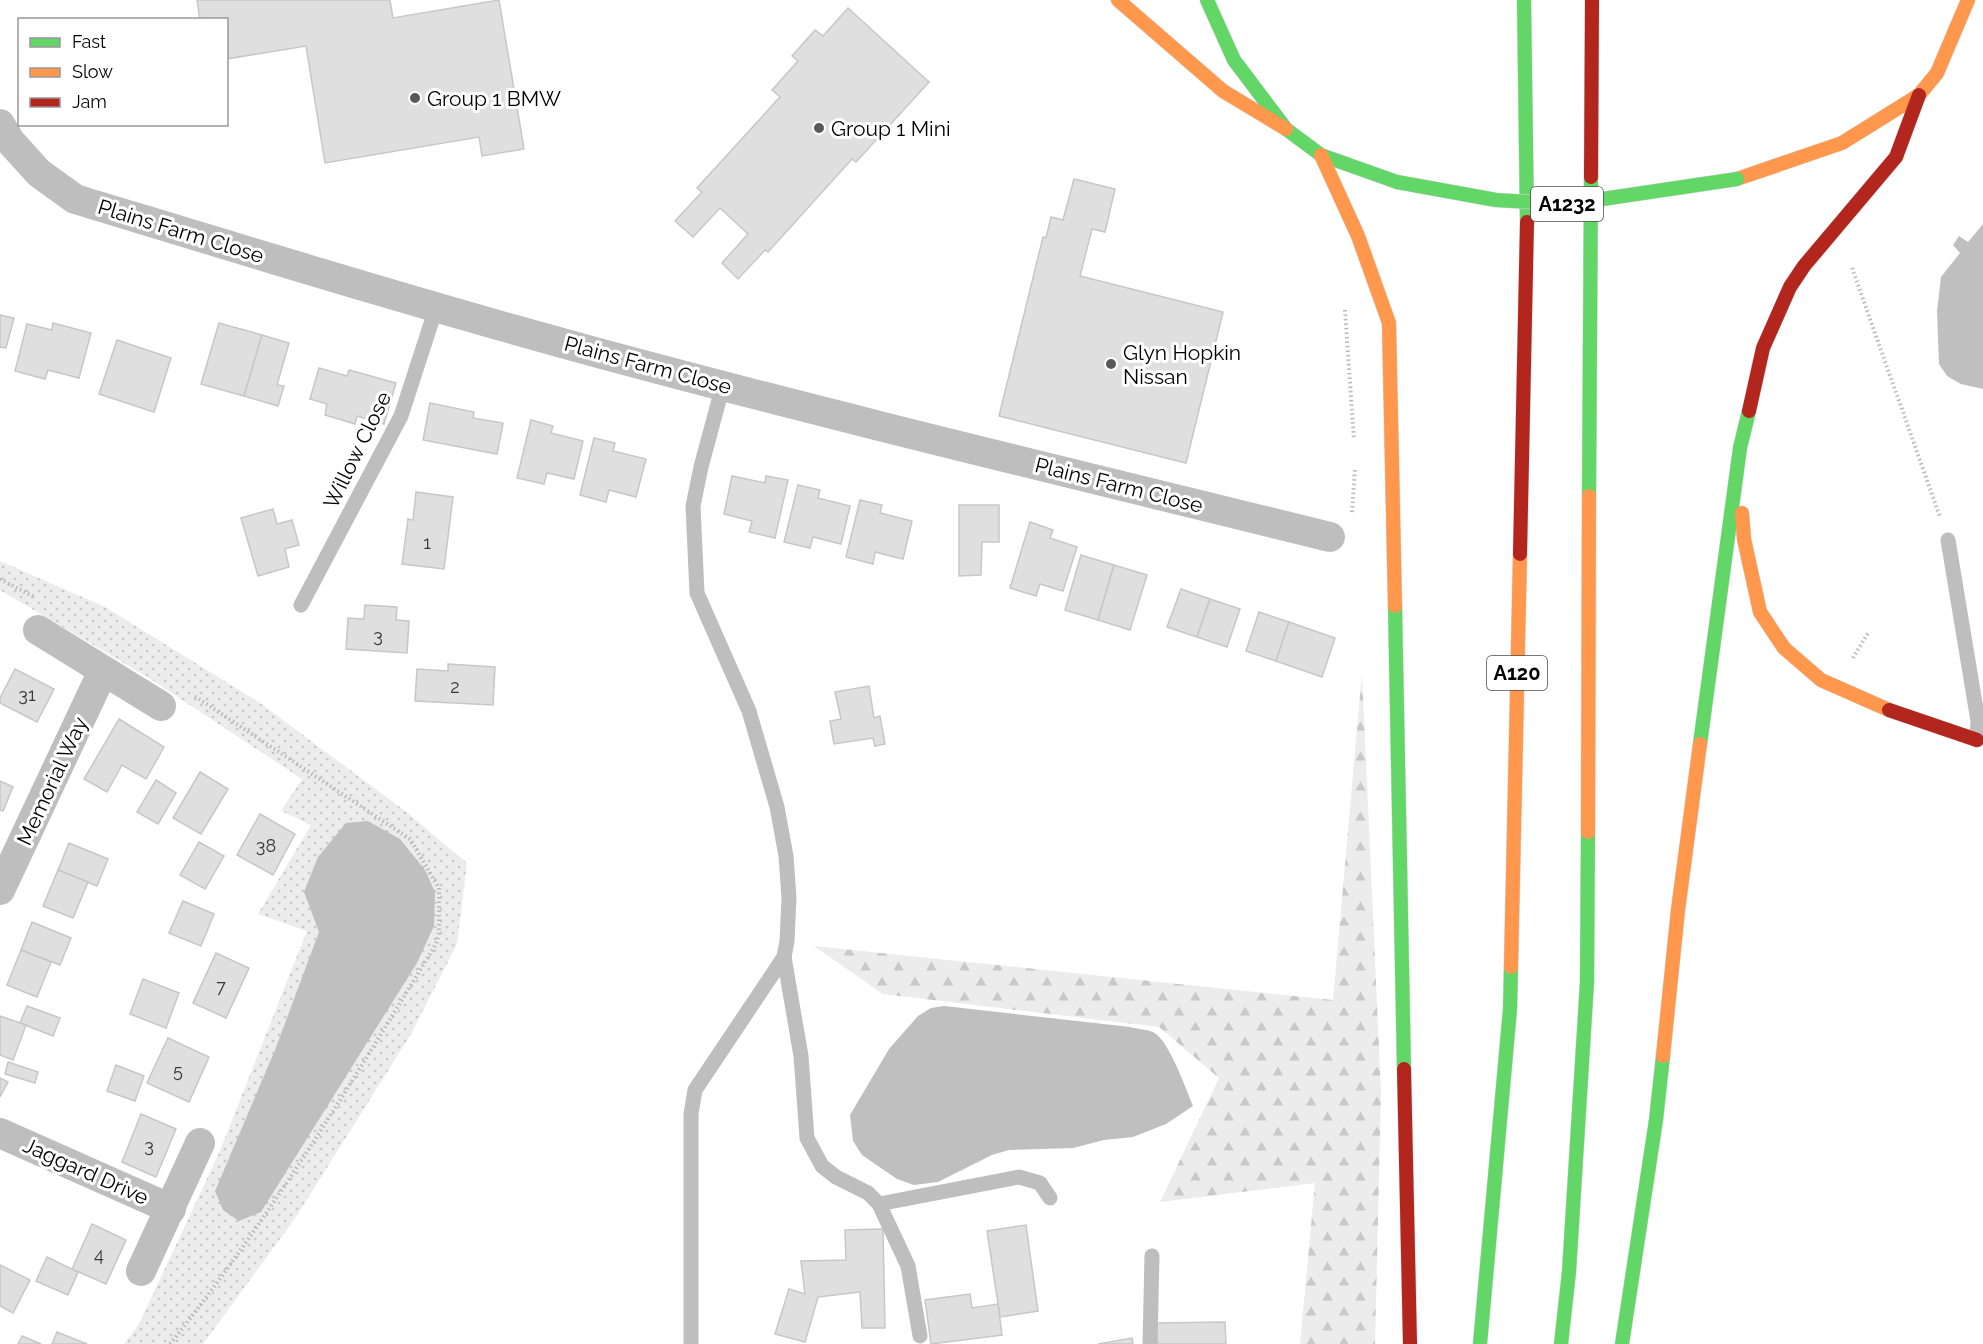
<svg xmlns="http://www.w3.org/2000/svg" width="1983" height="1344" viewBox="0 0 1983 1344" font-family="Raleway,sans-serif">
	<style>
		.grass { fill: url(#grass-dots) }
		.forest { fill: url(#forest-firs) }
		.water { fill: #bfbfbf }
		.building { fill: #dfdfdf; stroke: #c7c7c7; stroke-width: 1.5 }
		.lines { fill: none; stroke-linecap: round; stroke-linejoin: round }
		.fast-casing { stroke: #dbdbdb; stroke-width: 15 }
		.slow-casing { stroke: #dbdbdb; stroke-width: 15 }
		.jam-casing { stroke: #dbdbdb; stroke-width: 15 }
		.path { stroke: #b9b9b9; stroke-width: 4; stroke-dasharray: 1.5 3; stroke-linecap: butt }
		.lane { stroke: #bebebe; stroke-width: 15 }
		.street { stroke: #bebebe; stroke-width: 30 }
		.fast { stroke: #63d668; stroke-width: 14 }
		.slow { stroke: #ff974d; stroke-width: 14 }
		.jam { stroke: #b3261e; stroke-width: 14 }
		.fast-bridge-casing { stroke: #dbdbdb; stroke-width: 15; stroke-linecap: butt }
		.fast-bridge { stroke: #63d668; stroke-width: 14 }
		.poi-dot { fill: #595959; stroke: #fff; stroke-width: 2 }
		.labels { text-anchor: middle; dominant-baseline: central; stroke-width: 6; stroke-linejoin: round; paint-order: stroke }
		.number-label { font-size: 18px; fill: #383838 }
		.shield { fill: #fff; stroke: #4c4c4c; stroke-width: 1.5 }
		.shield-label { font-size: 20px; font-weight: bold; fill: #000 }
		.poi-label { font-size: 21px; fill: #000; stroke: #fff; text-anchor: start }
		.street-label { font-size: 21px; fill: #000; stroke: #fff }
	</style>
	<defs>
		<pattern id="grass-dots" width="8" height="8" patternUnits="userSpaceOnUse" patternTransform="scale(1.5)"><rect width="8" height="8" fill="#ececec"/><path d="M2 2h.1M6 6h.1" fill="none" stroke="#c9c9c9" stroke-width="1.8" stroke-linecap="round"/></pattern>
		<pattern id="forest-firs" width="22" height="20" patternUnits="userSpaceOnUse" patternTransform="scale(1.5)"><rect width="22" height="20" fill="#ececec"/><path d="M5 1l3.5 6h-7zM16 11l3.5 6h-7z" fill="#c9c9c9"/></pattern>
	</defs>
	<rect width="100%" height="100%" fill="#fff"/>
	<polygon class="grass" points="0,561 105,607 260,703 405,811 467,863 457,944 411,1034 296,1217 203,1344 124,1344 139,1324 219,1153 307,931 258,914 311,825 281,811 302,779 149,678 0,590"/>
	<polygon class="forest" points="1362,673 1381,1092 1375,1344 1300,1344 1315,1183 1160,1202 1219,1078 1159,1027 883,994 814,946 1333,1000"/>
	<g class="water">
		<polygon points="1983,224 1983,389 1961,384 1947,376 1939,364 1937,311 1941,277 1960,253 1953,245 1959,236 1968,242"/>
		<polygon points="368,821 400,839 425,870 435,892 434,926 417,963 261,1212 239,1221 223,1210 215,1191 275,1050 319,932 304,892 318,857 346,823"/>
		<path d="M 944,1006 L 1130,1027 C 1137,1029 1146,1029 1153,1032 C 1169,1040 1186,1089 1193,1106 L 1166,1124 L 1133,1137 L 1104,1140 L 1073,1148 L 1009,1150 L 992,1155 L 938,1182 L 914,1185 L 897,1179 L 862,1155 L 853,1141 L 850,1115 L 889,1049 L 918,1016 L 931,1008 Z"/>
	</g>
	<g class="building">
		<polygon points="197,0 390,0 393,18 499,0 524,149 482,156 479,137 325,163 306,46 226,59 226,20 200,20"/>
		<polygon points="848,8 929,82 856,162 852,159 768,252 765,250 738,279 722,263 748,234 720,208 693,237 675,221 702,192 697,188 780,97 772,90 798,61 792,56 815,30 823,36"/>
		<polygon points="1074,179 1115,189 1105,232 1092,229 1080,276 1223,312 1186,463 999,416 1043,237 1046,238 1051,217 1063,220"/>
		<polygon points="0,315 14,318 6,348 0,347"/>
		<polygon points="53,323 91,333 79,378 48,370 45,379 15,371 27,324 52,330"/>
		<polygon points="219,323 262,335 244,396 201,384"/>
		<polygon points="262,335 289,343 277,385 284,386 278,406 244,396"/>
		<polygon points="117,340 171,358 154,412 99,394"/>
		<polygon points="319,368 347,376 349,370 396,383 384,424 357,416 355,424 325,415 327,404 310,399"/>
		<polygon points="430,403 474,412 473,418 503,423 497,454 423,440"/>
		<polygon points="531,420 553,426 551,433 583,441 574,479 547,473 544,484 517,478"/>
		<polygon points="594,438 615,443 613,451 646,459 636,497 609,490 606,502 580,495"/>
		<polygon points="732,476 765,483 766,476 788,480 775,538 749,532 752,521 724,514"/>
		<polygon points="798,485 820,490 818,498 850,506 841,544 813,537 810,548 784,542"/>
		<polygon points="416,492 453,497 444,569 402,564 408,519 413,520"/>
		<polygon points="860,500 882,505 880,513 912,521 903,559 875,552 873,564 846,557"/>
		<polygon points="959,505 999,505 999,542 982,542 981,575 959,576"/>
		<polygon points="273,509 277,524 292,520 299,545 285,549 289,567 258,576 241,518"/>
		<polygon points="1030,522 1053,530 1050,538 1077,547 1063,591 1040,584 1036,596 1010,588"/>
		<polygon points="1081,555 1114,565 1098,620 1065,610"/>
		<polygon points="1114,565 1147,575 1130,630 1098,620"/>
		<polygon points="1181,589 1210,599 1197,637 1167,627"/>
		<polygon points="1210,599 1240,609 1227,647 1197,637"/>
		<polygon points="365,605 397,607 396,620 409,621 407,653 346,649 348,618 364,619"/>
		<polygon points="1259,612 1289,622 1276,661 1246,651"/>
		<polygon points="1289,622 1335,638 1322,677 1276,661"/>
		<polygon points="448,664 495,667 493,705 415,701 417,669 448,671"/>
		<polygon points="15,669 54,689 37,722 0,703 0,698"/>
		<polygon points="869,686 874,718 880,716 885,744 875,746 873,738 834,744 830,721 841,719 835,692"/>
		<polygon points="119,719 164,747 146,779 122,765 107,792 84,779"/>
		<polygon points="200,772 228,789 201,834 173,818"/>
		<polygon points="156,780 176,793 158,824 137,812"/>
		<polygon points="0,781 13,787 3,811 0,810"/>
		<polygon points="260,814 295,834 273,875 237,855"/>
		<polygon points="199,842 224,856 205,889 180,875"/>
		<polygon points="69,843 108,859 97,886 58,870"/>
		<polygon points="58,870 88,882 73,918 43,906"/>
		<polygon points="183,901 214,914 201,946 169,933"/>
		<polygon points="32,922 71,938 60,965 21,950"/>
		<polygon points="21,950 51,962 37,997 7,985"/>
		<polygon points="216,953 249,968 226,1018 193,1003"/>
		<polygon points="143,979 179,993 166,1028 130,1014"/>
		<polygon points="27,1006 60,1018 53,1036 20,1023"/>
		<polygon points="0,1016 26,1025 13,1060 0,1055"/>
		<polygon points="168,1038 209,1057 189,1102 147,1083"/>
		<polygon points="8,1062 38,1072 35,1083 5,1074"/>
		<polygon points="116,1065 144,1076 135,1101 107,1091"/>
		<polygon points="0,1078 8,1082 0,1097"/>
		<polygon points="141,1114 176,1129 156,1177 122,1162"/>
		<polygon points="92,1224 126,1240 106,1284 72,1269"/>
		<polygon points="1026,1225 1038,1311 1000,1317 987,1231"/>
		<polygon points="883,1229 885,1328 862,1328 860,1292 818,1297 805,1342 775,1334 789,1289 805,1294 801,1261 846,1260 845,1230"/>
		<polygon points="47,1257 78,1272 68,1295 36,1281"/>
		<polygon points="0,1265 30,1280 13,1313 0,1306"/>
		<polygon points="970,1294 972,1308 998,1304 1002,1335 931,1344 925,1300"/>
		<polygon points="1225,1322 1226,1344 1157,1344 1156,1323"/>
		<polygon points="57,1332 87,1344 52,1344"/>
		<polygon points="22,1336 41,1344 18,1344"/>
		<polygon points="1132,1338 1133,1344 1098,1344"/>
	</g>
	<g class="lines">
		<g class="fast-casing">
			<g id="fast">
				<polyline points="1207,0 1234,60 1286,129 1321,155 1397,182"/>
				<polyline points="1524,0 1527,222"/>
				<polyline points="1589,496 1591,177"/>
				<polyline points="1395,606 1404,1069"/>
				<polyline points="1700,744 1740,448 1749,411"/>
				<polyline points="1480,1344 1510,1009 1511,967"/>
				<polyline points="1561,1344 1569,1272 1587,982 1588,832"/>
				<polyline points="1622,1344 1656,1120 1663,1056"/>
			</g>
		</g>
		<g class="slow-casing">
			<g id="slow">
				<polyline points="1118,0 1223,91 1286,129"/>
				<polyline points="1321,155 1358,236 1389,323 1395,606"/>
				<polyline points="1737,179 1842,143 1919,95 1937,73 1968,0"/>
				<polyline points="1742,513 1744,539 1760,612 1784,648 1821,680 1889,710"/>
				<polyline points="1588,832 1589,496"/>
				<polyline points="1511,967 1520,554"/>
				<polyline points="1663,1056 1678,910 1700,744"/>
			</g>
		</g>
		<g class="jam-casing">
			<g id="jam">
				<polyline points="1591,177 1592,0"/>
				<polyline points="1749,411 1763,348 1790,287 1804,266 1896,157 1919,95"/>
				<polyline points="1520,554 1527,222"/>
				<polyline points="1889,710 1977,740"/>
				<polyline points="1404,1069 1410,1344"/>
			</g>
		</g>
		<g class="path">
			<polyline points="1852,268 1940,517"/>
			<polyline points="1345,310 1354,440"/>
			<polyline points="1352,512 1355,469"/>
			<polyline points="0,579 34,597"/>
			<polyline points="1853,658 1868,633"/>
			<path d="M 170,1344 C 270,1219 353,1080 436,944 L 439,933 L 439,888 L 410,839 L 193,695"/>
		</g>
		<g class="lane">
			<polyline points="1948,540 1978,721 1977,740"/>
			<polyline points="301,605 401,416 436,308"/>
			<polyline points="784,957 801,1056 807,1138 822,1166 836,1177 868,1193 879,1204 908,1266 920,1336"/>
			<polyline points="879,1204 1019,1177 1040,1183 1050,1198"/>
			<polyline points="691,1344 691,1114 695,1090 784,957 787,941 789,898 786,856 777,807 749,711 697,593 693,506 701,467 723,385"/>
			<polyline points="1150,1344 1152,1256"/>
		</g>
		<g class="street">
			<path d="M 0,124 L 10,141 L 39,173 L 75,199 C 250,252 425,306 602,354 C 843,419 1087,477 1330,537"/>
			<polyline points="38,630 161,706"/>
			<polyline points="0,890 103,671"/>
			<polyline points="0,1133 171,1209"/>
			<polyline points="141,1271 200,1143"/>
		</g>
		<use href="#fast" class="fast"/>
		<use href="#slow" class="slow"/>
		<use href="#jam" class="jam"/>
		<g class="fast-bridge-casing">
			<polyline id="fast-bridge" points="1397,182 1496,200 1569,204 1737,179"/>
		</g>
		<use href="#fast-bridge" class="fast-bridge"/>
	</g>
	<g class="poi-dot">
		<circle cx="415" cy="98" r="6"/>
		<circle cx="819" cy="128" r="6"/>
		<circle cx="1111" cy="364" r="6"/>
	</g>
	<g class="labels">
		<g class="number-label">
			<text x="427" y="542">1</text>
			<text x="378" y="635">3</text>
			<text x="455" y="686">2</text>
			<text x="27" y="694">31</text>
			<text x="266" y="845">38</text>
			<text x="221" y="986">7</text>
			<text x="178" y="1070">5</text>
			<text x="149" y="1145">3</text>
			<text x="99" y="1254">4</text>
		</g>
		<g class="shield">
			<rect x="1531" y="187" width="72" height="34" rx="4.5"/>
			<rect x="1487" y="656" width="60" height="34" rx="4.5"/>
		</g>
		<g class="shield-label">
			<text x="1567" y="204">A1232</text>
			<text x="1517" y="673">A120</text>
		</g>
		<g class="poi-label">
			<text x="427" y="98">Group 1 BMW</text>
			<text x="831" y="128">Group 1 Mini</text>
			<text x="1123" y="352">Glyn Hopkin<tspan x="1123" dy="24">Nissan</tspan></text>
		</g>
		<g class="street-label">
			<text transform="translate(181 231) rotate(17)">Plains Farm Close</text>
			<text transform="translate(648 365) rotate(15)">Plains Farm Close</text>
			<text transform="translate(357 450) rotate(-64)">Willow Close</text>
			<text transform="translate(1119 485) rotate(14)">Plains Farm Close</text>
			<text transform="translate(52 781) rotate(-65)">Memorial Way</text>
			<text transform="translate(86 1171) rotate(24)">Jaggard Drive</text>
		</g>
	</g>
	<rect x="18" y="18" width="210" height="108" fill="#ffffff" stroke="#999999" stroke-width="1.5"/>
	<rect x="30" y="38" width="30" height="9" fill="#63d668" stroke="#999999" stroke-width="1.5"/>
	<text x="72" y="48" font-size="18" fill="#000000">Fast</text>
	<rect x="30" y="68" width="30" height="9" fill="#ff974d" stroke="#999999" stroke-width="1.5"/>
	<text x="72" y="78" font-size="18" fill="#000000">Slow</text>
	<rect x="30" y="98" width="30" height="9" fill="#b3261e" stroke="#999999" stroke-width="1.5"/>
	<text x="72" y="108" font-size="18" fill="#000000">Jam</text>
</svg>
